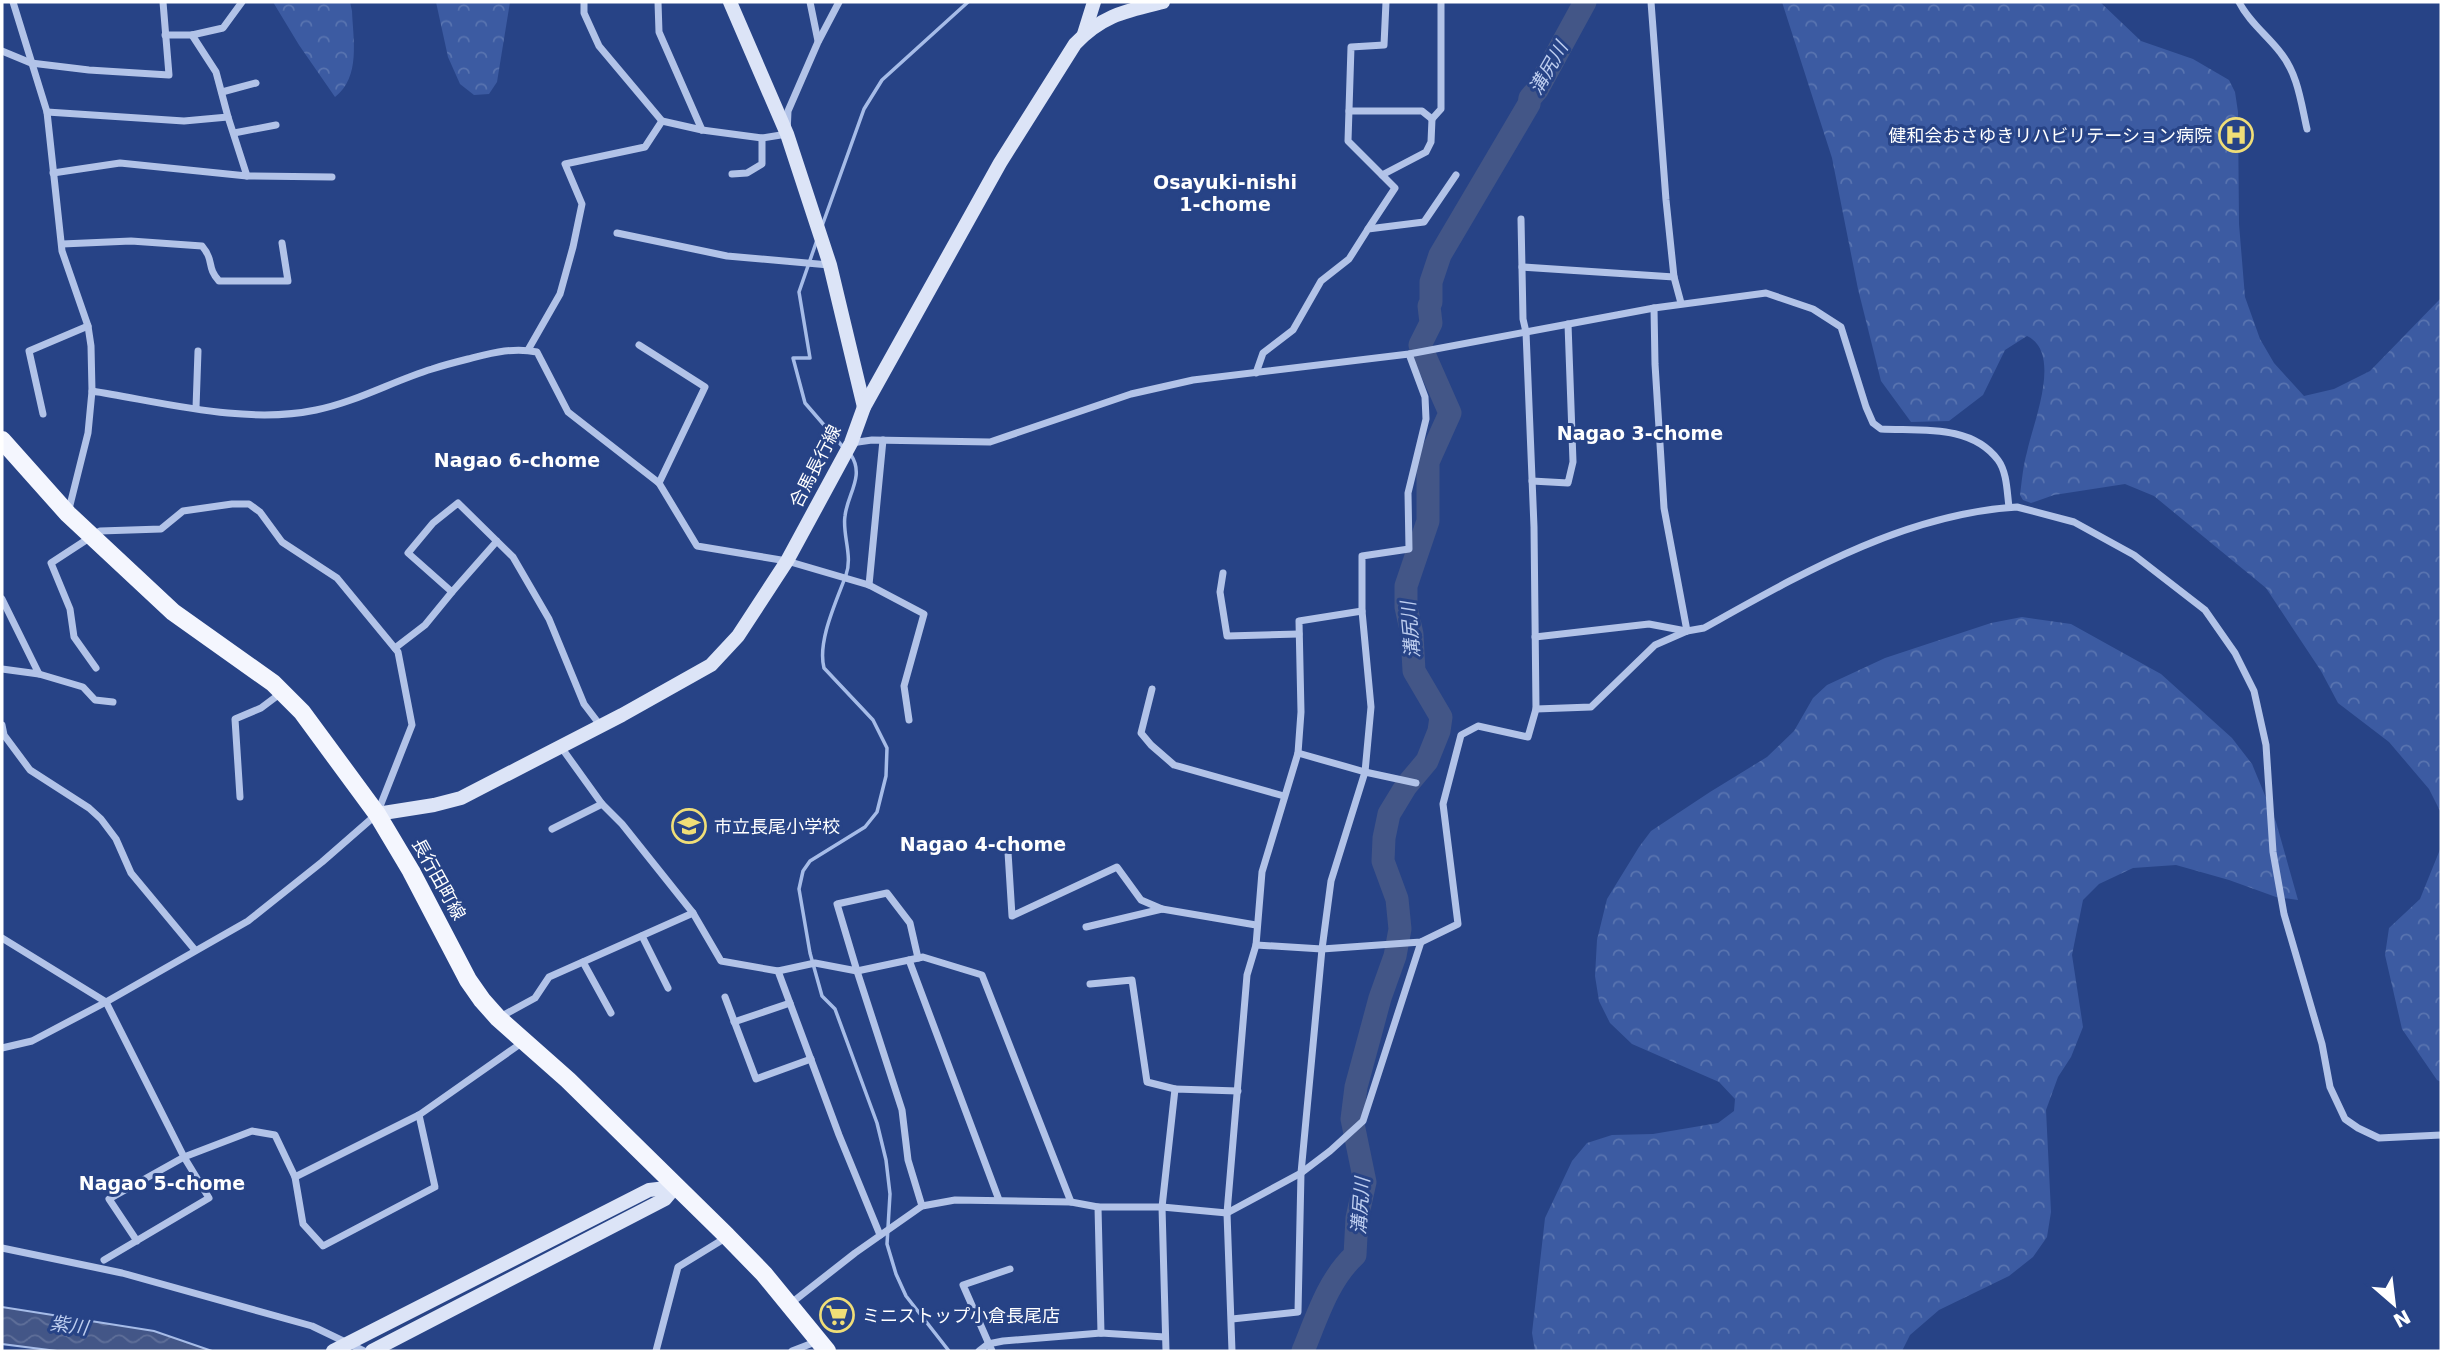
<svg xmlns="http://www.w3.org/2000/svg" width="2443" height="1353" viewBox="0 0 2443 1353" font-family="'DejaVu Sans','Noto Sans JP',sans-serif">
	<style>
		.forest { fill: url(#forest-crowns) }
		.water { fill: url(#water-waves); stroke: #a6bce8; stroke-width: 2 }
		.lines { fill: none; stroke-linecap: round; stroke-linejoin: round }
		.stream { stroke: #a6bce8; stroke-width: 3.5 }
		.river { stroke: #435687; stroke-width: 23 }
		.street { stroke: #b2c3e8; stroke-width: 7 }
		.secondary { stroke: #dce4f7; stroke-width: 14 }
		.primary { stroke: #f4f6fe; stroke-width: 18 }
		.labels { text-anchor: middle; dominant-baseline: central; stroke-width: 6; stroke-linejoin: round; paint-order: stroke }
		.poi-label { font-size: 18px; fill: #fff; stroke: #274386; text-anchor: start }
		.street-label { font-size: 18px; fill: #fff; stroke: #274386 }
		.water-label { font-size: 19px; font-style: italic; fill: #bdcdef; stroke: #274386 }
		.neighbourhood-label { font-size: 19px; font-weight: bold; fill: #fff; stroke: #274386 }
	</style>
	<defs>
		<pattern id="forest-crowns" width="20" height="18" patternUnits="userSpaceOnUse" patternTransform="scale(1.75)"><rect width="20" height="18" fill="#3c5ba2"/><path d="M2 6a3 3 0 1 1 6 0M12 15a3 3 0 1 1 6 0" fill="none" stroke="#5974b0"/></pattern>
		<pattern id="water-waves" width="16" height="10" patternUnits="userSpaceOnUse" patternTransform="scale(1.75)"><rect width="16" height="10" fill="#435687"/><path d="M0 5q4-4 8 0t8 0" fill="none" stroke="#5f6f99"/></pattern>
	</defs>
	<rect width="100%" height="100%" fill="#274386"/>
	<g class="forest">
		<path d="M 273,2 L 350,2 L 352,11 C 353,39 361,77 335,97 L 299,45 Z"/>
		<polygon points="436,2 510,2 497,82 489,94 474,95 460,84 448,57"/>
		<path d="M 1782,2 L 2100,2 L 2141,41 L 2193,59 L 2229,80 L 2235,92 L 2238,112 L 2239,224 L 2245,297 L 2260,339 L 2274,363 L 2304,396 L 2334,389 L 2370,371 L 2441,298 L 2441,836 L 2440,811 L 2429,789 L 2389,742 L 2338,703 L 2321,671 L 2266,588 L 2154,496 L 2125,484 L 2054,495 L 2031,503 L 2023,500 L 2020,495 C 2022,480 2023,466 2027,452 C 2033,423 2063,353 2027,336 L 2005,350 L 1983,395 L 1949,421 L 1911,422 L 1881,381 L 1858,289 L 1832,158 Z"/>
		<polygon points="2022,617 2071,624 2161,674 2232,738 2252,764 2276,822 2298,900 2276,897 2229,880 2176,865 2133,868 2099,884 2083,900 2072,955 2083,1027 2071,1057 2058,1077 2046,1110 2051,1212 2047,1237 2033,1257 2009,1276 1939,1310 1910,1335 1902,1351 1535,1351 1532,1333 1545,1218 1572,1161 1587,1143 1612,1135 1653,1134 1718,1123 1734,1111 1735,1099 1719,1082 1632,1044 1610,1023 1599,1001 1595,976 1597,940 1607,899 1639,847 1651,831 1710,792 1767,757 1794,731 1813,698 1827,685 1885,658 1991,623"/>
		<polygon points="2441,847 2441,1082 2437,1080 2402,1029 2385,955 2389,928 2420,899"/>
	</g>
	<polygon class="water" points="2,1307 154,1331 212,1351 57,1351 2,1344"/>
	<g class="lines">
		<g class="stream">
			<polyline points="822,226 864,109 882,80 968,2"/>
			<polyline points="817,240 799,292 810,358 793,358 805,403 843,447"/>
			<path d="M 851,455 C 865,476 847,495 845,516 C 842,534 853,556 846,575 C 837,600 817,641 824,668 L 873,720 L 887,748 L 886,776 L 877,812 L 865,827 L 810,861 L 803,871 L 799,889 L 810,953 L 822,996 L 835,1009 L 877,1123 L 886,1160 L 890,1194 L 887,1244 L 896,1274 L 906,1296 L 949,1351"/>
		</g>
		<path class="river" d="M 1303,1351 C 1317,1317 1328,1280 1355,1255 L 1357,1218 L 1365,1182 L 1352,1119 L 1356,1087 L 1380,998 L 1395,956 L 1400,929 L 1397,899 L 1383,861 L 1384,838 L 1389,814 L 1406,786 L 1427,761 L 1439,731 L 1441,717 L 1414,671 L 1412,634 L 1406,607 L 1406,586 L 1428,521 L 1428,462 L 1450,413 L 1420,345 L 1431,323 L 1429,306 L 1431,302 L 1431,282 L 1440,255 L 1529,104 L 1530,98 L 1537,90 L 1585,2"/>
		<g class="street">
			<polyline points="13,2 47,112 62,251 88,326 91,346 92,391 88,433 69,509"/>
			<polyline points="584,2 584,13 599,46 662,121 702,130 762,138 787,134 788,111 818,42 839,2"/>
			<polyline points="658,2 659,32 702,130"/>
			<polyline points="810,2 818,41"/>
			<polyline points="1651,2 1666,200 1674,277 1681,303"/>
			<path d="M 2239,2 C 2249,22 2267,35 2280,52 C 2298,74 2301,103 2307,129"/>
			<polyline points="165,35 192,35 223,28 242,2"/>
			<polyline points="2,51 31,63 89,70 169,75 163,2"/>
			<polyline points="222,92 256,83"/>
			<polyline points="1349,111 1422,111 1432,119 1441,109 1441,2"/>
			<polyline points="47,112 184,121 228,117 216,72 192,35"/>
			<polyline points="228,117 247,176"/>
			<polyline points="234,133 276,125"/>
			<polyline points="53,173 120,163 247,176 332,177"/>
			<polyline points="732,174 747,173 762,164 762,138"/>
			<polyline points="1382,175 1426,152 1431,142 1432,119"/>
			<polyline points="1368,229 1395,188 1348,141 1351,47 1384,45 1386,2"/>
			<polyline points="617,233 727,256 829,265"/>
			<path d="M 62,244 L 131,241 L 202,246 C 215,261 206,267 219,281 L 288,281 L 282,243"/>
			<polyline points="1522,267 1674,277"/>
			<polyline points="1654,308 1655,364 1664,508 1687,631"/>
			<polyline points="639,345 705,387 659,483"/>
			<polyline points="528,350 560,294 573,247 582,204 565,164 645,147 662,121"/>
			<polyline points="1256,373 1263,353 1293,330 1321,281 1349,259 1368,229 1424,222 1456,175"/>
			<path d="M 92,391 C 162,402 245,425 316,410 C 356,402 393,381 432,369 C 444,365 456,362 468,359 C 492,353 513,347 537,352 L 568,412 L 659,483 L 697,546 L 787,561 L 869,585 L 924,614 L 904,686 L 909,720"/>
			<polyline points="196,408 198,351"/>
			<polyline points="43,414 29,351 88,326"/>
			<path d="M 851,443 L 872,440 L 990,442 L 1131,394 L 1193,380 L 1409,354 L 1654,308 L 1766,293 L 1813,309 L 1841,327 L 1866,407 L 1873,423 L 1881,429 C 1921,431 1971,424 1998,460 C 2007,472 2007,492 2009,507"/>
			<polyline points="1532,481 1568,483 1573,462 1568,324"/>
			<polyline points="497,541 452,592 408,553 433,523 458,503 513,557 549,619 584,704 600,725"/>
			<polyline points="1223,573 1220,592 1227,636 1299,634"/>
			<polyline points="869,585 883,440"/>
			<polyline points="2,599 39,674 2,669"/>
			<polyline points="1535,637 1649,624 1686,631"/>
			<polyline points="395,648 425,625 452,592"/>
			<polyline points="39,674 83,687 95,700 113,702"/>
			<polyline points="1152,689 1141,733 1151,745 1174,765 1284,796"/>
			<path d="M 1536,709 L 1591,707 L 1655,645 L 1687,631 L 1704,628 C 1801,574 1903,514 2017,507 L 2074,522 L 2134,555 L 2205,610 L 2235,653 L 2254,691 L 2266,745 L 2273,852 L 2284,914 L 2322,1044 L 2330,1087 L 2345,1119 L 2358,1128 L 2379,1138 L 2441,1135"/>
			<polyline points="2,725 4,735 30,770 89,808 101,819 116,839 131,873 195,950"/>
			<polyline points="561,747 602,804 622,824 693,913 721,961 778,971 839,1135 880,1235"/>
			<polyline points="1298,753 1365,772 1416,783"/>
			<polyline points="240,797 235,719 261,708 281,693"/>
			<polyline points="552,829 602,804"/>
			<polyline points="1008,852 1012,916 1117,867 1141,900 1162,909"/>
			<polyline points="1086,927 1162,909 1256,925"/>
			<polyline points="642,936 668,988"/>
			<polyline points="2,938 106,1002 184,1157 252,1131 275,1135 295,1177 419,1115 523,1042"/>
			<polyline points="1256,945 1322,949 1421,942 1458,924 1443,804 1461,735 1478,726 1528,737 1536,709 1534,527 1526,332 1523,319 1521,219"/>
			<polyline points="909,960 857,971 902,1110 908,1160 922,1206"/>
			<polyline points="583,962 611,1013"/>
			<polyline points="778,971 815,963 857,971 837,904 887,893 910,923 918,958"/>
			<polyline points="1090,984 1132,980 1147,1082 1175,1089"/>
			<polyline points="725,997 756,1079 811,1059"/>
			<polyline points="500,1017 535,998 549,977 693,913"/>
			<polyline points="734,1022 790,1003"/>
			<polyline points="2,1048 32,1041 106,1002 248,921 322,862 377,814 412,725 398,652 337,578 282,542 260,512 249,504 232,504 183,511 161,529 100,531 51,563 70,609 74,637 96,668"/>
			<polyline points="295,1177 303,1224 323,1246 435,1187 419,1115"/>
			<polyline points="999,1200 909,960 923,957 982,975 1071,1202"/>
			<polyline points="1098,1207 1101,1333"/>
			<polyline points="2,1248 122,1273 312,1326 364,1351"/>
			<polyline points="104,1260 209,1198 184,1157 109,1199 137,1241"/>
			<polyline points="790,1304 855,1253 922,1206 955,1200 1071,1202 1098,1207 1162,1207 1227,1213 1301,1173 1330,1151 1363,1121 1421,942"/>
			<polyline points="1232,1319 1298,1312 1301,1173 1322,949 1331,881 1365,772 1371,707 1362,611 1362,556 1409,549 1408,493 1426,419 1425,397 1409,354"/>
			<polyline points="656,1351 678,1267 727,1237"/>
			<polyline points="792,1351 818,1341"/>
			<polyline points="979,1351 988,1344 1003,1341 1101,1333 1165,1337"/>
			<polyline points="992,1351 963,1285 1010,1269"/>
			<polyline points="1166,1351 1162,1207 1175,1089 1238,1091"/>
			<polyline points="1232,1351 1227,1213 1247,975 1256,945 1262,872 1298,753 1301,712 1299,621 1362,611"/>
		</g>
		<g class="secondary">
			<polyline points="730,2 787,134 830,265 864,407"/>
			<polyline points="1084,34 1094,2"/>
			<path d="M 377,814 L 434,805 L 461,798 L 622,715 L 711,665 L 738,636 L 787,561 L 851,443 L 864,407 L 1000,163 L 1075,44 C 1102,15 1126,11 1163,2"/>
			<polyline points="333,1351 649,1190 675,1187"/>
			<polyline points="372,1351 665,1199 675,1187"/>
		</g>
		<polyline class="primary" points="2,440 68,514 173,612 273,683 302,712 377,814 411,871 468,980 482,1000 498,1018 568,1080 727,1236 764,1274 827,1351"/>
	</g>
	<defs>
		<g id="hospital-ring" transform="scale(1.75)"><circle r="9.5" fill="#274386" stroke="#f0de77" stroke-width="1.5"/><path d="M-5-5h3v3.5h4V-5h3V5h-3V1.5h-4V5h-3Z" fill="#f0de77"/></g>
		<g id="school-ring" transform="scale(1.75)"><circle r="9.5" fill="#274386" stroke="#f0de77" stroke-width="1.5"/><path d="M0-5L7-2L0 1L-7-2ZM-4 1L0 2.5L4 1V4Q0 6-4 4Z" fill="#f0de77"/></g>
		<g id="supermarket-ring" transform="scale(1.75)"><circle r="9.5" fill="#274386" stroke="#f0de77" stroke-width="1.5"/><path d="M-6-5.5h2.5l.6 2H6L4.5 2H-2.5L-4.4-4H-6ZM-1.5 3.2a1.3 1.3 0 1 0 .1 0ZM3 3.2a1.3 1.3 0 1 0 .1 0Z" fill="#f0de77"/></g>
	</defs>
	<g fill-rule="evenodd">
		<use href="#hospital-ring" x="2236" y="135"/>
		<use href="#school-ring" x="689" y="826"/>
		<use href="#supermarket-ring" x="837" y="1315"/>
	</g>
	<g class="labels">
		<g class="poi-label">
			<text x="2212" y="135" text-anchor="end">健和会おさゆきリハビリテーション病院</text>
			<text x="714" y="826">市立長尾小学校</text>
			<text x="862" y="1315">ミニストップ小倉長尾店</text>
		</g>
		<g class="street-label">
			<text transform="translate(815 466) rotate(-63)">合馬長行線</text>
			<text transform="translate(439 879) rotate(61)">長行田町線</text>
		</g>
		<g class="water-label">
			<text transform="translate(1548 68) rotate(-60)">溝尻川</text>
			<text transform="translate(1410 630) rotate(-95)">溝尻川</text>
			<text transform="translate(1360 1206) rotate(-86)">溝尻川</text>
			<text transform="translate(69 1325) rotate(8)">紫川</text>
		</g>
		<g class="neighbourhood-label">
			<text x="1225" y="182">Osayuki-nishi<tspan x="1225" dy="22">1-chome</tspan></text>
			<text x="1640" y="433">Nagao 3-chome</text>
			<text x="517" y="460">Nagao 6-chome</text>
			<text x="983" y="844">Nagao 4-chome</text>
			<text x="162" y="1183">Nagao 5-chome</text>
		</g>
	</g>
	<rect width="2443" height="1353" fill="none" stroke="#ffffff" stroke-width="7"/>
	<g transform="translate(2394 1304) rotate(152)" stroke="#274386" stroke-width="5" paint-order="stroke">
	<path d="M0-5L12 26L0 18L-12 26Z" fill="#ffffff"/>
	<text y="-10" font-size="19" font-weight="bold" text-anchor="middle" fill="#ffffff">N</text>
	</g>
</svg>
